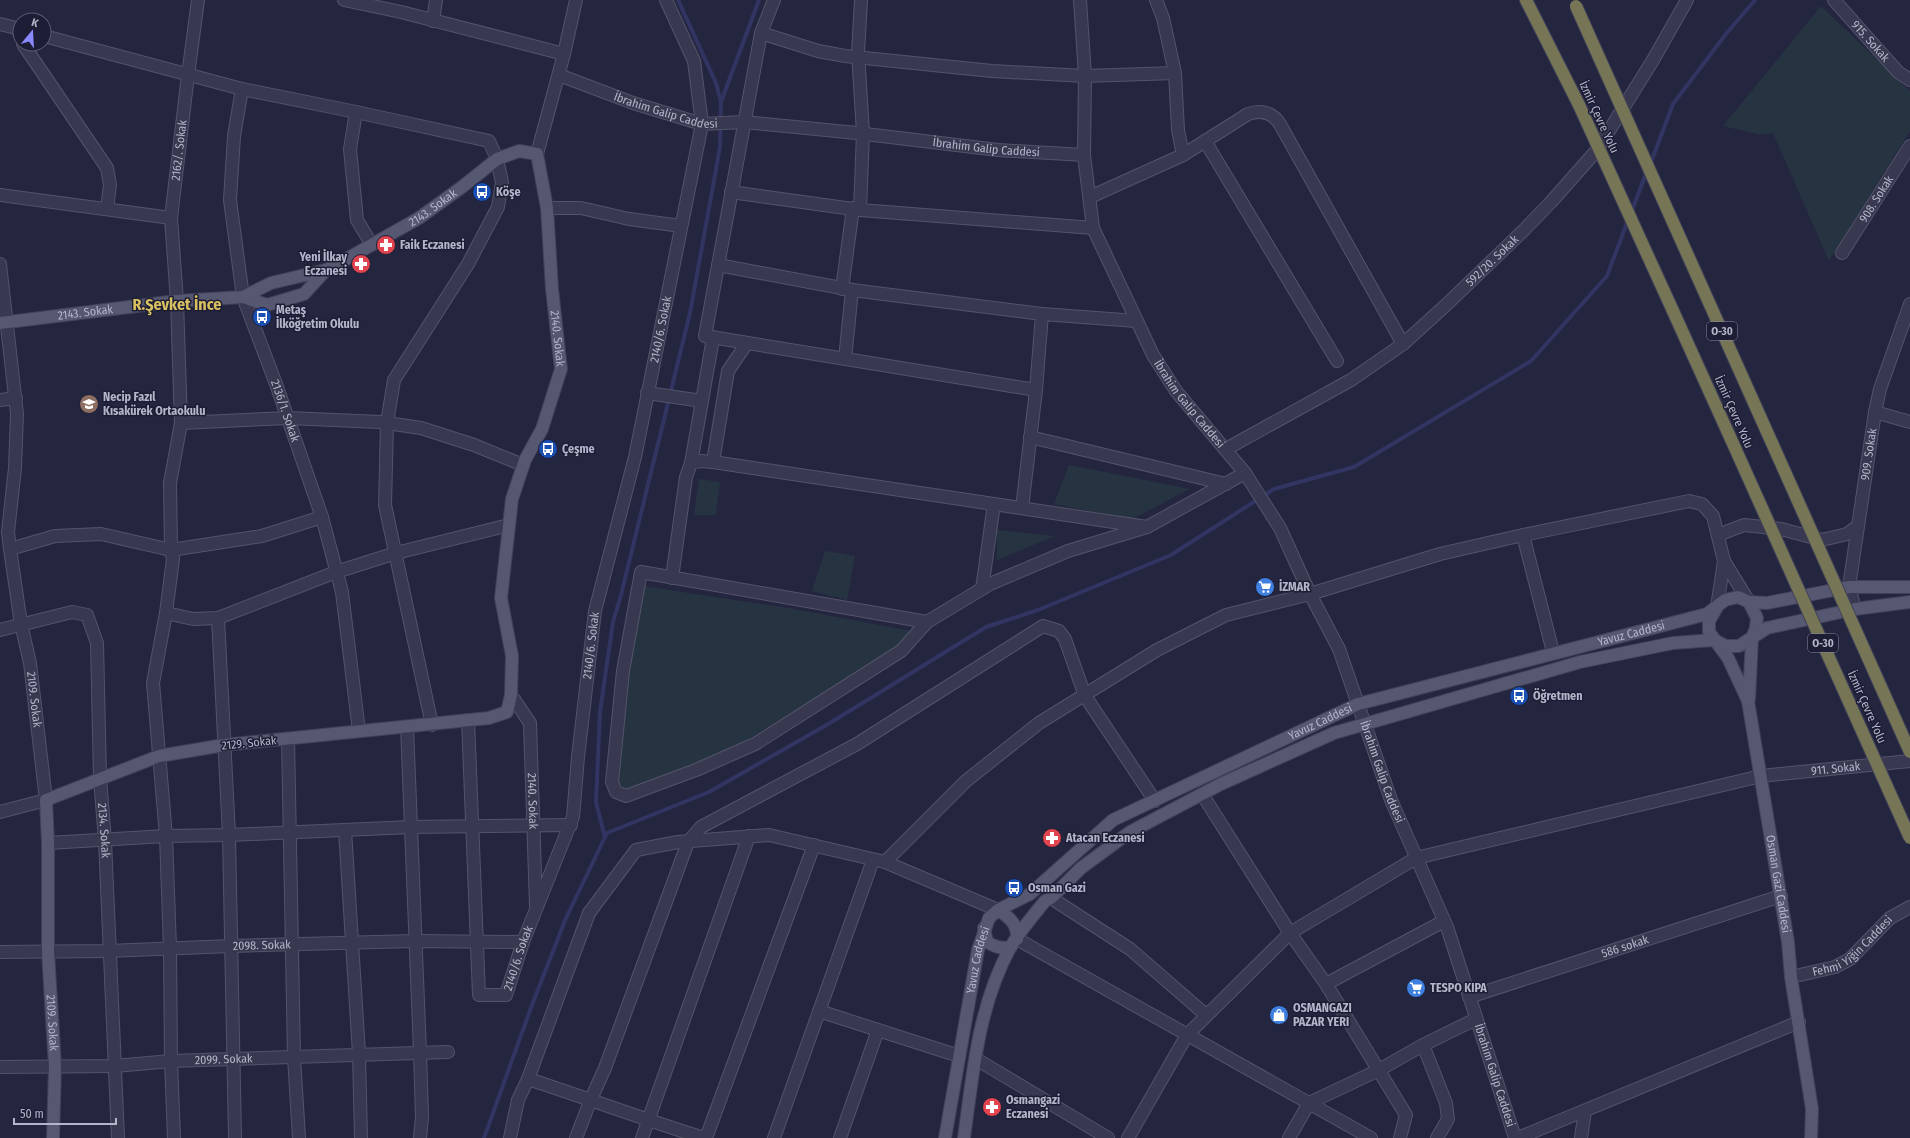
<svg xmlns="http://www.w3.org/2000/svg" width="1910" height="1138" viewBox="0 0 1910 1138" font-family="'Fira Sans Condensed',sans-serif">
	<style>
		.green { fill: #263441 }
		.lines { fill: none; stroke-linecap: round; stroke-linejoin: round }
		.stream { stroke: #323462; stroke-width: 4 }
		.minor-casing { stroke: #53546b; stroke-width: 14 }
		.major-casing { stroke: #414259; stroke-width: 14 }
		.highway-casing { stroke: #404158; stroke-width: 14 }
		.minor { stroke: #383950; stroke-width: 12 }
		.major { stroke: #565770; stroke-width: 12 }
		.highway { stroke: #767555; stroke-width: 12 }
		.highway-bridge-casing { stroke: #404158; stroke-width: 14; stroke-linecap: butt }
		.highway-bridge { stroke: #767555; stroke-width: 12 }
		.labels { text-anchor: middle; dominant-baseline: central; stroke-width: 3; stroke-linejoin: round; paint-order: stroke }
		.shield { fill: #1d1e35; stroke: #87889e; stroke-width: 1 }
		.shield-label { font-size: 11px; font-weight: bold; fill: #b4b5cb }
		.street-label { font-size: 12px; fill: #b4b5cb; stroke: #1d1e35 }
		.poi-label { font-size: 12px; font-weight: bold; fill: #b4b5cb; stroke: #1d1e35; text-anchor: start }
		.district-label { font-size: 16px; font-weight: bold; fill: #d9c161; stroke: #1d1e35 }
	</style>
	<rect width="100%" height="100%" fill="#242640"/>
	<g class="green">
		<polygon points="1821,6 1910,91 1910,131 1829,261 1773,133 1762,135 1723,126"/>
		<polygon points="1069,465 1190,489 1132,519 1054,504"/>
		<polygon points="699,479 720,482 716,515 694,515"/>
		<polygon points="997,530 1055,536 997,560"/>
		<polygon points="825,551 855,556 847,600 812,591"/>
		<polygon points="644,586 794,609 911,631 896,648 731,750 635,787 625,789 619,783 625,691"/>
	</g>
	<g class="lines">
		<g class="stream">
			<polyline points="721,102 759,0"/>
			<polyline points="1650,165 1673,104 1726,34 1755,0"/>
			<polyline points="1631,213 1647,171"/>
			<polyline points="605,838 596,802 600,712 613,622 621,595 690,313 720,147 721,102 716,83 678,0"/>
			<polyline points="484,1138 532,1005 566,918 607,833 709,792 830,723 986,627 1038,610 1171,555 1274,489 1354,467 1531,361 1607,276 1628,220"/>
		</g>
		<g class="minor-casing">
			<g id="minor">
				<polyline points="344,0 401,12 564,54"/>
				<polyline points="774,0 761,33 705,336 1036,390 1042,314 1137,321"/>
				<polyline points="861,0 858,53 863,133 860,210 1093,228"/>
				<polyline points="1080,0 1085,76 1084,155"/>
				<polyline points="1156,0 1163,18 1175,73 1178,130 1183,155"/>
				<path id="s1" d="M 1834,0 L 1898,72 L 1910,80"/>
				<polyline points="433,21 436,0"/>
				<polyline points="0,24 20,29"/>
				<polyline points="761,33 818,51 845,56 992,71 1085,76 1175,73"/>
				<polyline points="44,36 242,89 356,112 489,141 497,159 502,182 498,207 468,264 394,380 387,423 385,505 432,725"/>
				<polyline points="23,44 107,168 110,185 107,209"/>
				<path id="s2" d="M 559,75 L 633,103 L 702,124 L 744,122 L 857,133 L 998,150 L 1084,155 L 1093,228 L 1153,355 L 1176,391 L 1245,473 L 1280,528 L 1310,594 L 1339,649 L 1391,800 L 1447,927 L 1515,1138"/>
				<path id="s3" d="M 242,89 L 234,136 L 230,200 L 243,297 L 276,384 L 322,517 L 342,592 L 359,731"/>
				<polyline points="356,112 350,149 357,220 372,245"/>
				<polyline points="1205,141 1337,361"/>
				<polyline points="537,154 564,54 576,0"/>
				<polyline points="731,192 860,210"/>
				<polyline points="0,195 171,218"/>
				<path d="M 1090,197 L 1183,155 L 1248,114 C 1262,109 1274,113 1281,126 L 1403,344"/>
				<polyline points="547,208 581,208 629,219 681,226"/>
				<path id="s4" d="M 1842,253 L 1910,146"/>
				<path id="s5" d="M 0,264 L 17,414 L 15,468 L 8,532 L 10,549 L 21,624 L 30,663 L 46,800 L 0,812"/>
				<polyline points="718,265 852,290 1042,314"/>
				<polyline points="842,289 853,208"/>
				<polyline points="747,343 728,371 713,462 1147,527 1245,473"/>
				<polyline points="845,359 852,290"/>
				<polyline points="647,393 702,401 713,338"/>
				<polyline points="0,400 16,398"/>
				<polyline points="1875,412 1910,422"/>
				<polyline points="181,423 288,418 380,422 421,428 474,445 523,465"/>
				<polyline points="1030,437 1226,484"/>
				<path id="s6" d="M 1226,449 L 1351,380 L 1403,344 L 1446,305 L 1524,230 L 1551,202 L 1597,150 L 1653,60 L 1687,0"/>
				<polyline points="691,463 702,401"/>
				<polyline points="1022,508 1036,390"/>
				<polyline points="1523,535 1553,652"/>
				<polyline points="1718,535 1744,525 1781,529 1822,540 1847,534 1858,526"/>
				<polyline points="10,549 55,536 101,534 171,550 262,536 322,517"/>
				<polyline points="1724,561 1749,602"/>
				<polyline points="672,578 686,477 691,463 701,461 713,462"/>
				<polyline points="982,589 994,504"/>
				<path id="s7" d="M 1855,609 L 1849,587 L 1875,412 L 1880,389 L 1910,304"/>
				<polyline points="166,613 193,619 218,618 336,572 396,553 509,525"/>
				<polyline points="218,618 229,835 235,1138"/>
				<polyline points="927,622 641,572 623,671 612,782 616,792 626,796 696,770 755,744 901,651 927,622 990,584 1068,551 1147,527"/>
				<path id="s8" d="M 0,630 L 72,612 L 87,615 L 97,643 L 100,778 L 105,841 L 118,1138"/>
				<path id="s9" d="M 511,695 L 530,723 L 536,906"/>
				<path id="s10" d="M 468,720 L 479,995 L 506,995 L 523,942 L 573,817 L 578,757 L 595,611 L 635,457 L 702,124 L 694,61 L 666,0"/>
				<polyline points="407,727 420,1052 422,1117 420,1138"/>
				<polyline points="288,739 294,1057 299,1138"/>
				<polyline points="1202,794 1290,933 1326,984 1406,1115 1400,1138"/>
				<polyline points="345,830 359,1054 361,1138"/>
				<polyline points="48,843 166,836 229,835 411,827 571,825"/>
				<polyline points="885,862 966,781 1039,723 1157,650 1226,615 1310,594 1440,554 1523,535 1689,501 1702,504 1713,516 1724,561 1717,607"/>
				<polyline points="1051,898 1130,949 1206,1015"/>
				<polyline points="1017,939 1371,1138"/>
				<path id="s11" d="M 0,952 L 108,951 L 231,946 L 414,941 L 523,942"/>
				<path id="s12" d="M 1791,977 L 1835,967 L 1850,959 L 1890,918 L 1910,907"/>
				<polyline points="1326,984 1444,921"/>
				<path id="s13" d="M 1469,997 L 1781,896"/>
				<polyline points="819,1011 959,1056"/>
				<polyline points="1423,1045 1446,1103 1448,1119 1437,1138"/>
				<polyline points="976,1059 1108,1138"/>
				<path id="s14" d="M 0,1067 L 115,1066 L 171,1061 L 448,1052"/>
				<path d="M 528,1079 C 587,1098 645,1120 704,1138"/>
				<path id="s15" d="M 174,1138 L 171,1061 L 170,948 L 166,836 L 153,683 L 166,613 L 173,559 L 171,550 L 170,483 L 181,423 L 177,301 L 171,218 L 188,75 L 198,0"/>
				<polyline points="510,1138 518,1100 528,1079 589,913 636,850 678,842 769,835 885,862 998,910"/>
				<polyline points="576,1138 591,1099 605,1068 688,842 701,827 857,744 1043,626 1059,631 1065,639 1085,696 1155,801"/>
				<polyline points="642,1138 749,836"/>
				<polyline points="706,1138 814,845"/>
				<polyline points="774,1138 873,860"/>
				<polyline points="840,1138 878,1030"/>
				<path id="s16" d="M 1128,1138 L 1187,1035 L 1290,933 L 1416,858 L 1761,776 L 1910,761"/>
				<polyline points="1289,1138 1309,1103 1379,1070 1423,1045 1476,1019"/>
				<polyline points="1518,1138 1799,1022"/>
				<polyline points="1581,1138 1585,1111"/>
			</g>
		</g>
		<g class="major-casing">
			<g id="major">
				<polyline points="243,297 267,305 304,294 326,270"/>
				<path id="s17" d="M 0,323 L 177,301 L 243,297 L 271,283 L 326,270 L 343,261 L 419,218 L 462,187 L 497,159 L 519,151 L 537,154 L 547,208 L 552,289 L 561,369 L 542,429 L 525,460 L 512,499 L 501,598 L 512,656 L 511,695 L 507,712 L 489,718 L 224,745 L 159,756 L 46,800 L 48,843 L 48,952 L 55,1067 L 53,1138"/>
				<path id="s18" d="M 1716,609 L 1709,621 L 1709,632 L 1728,658 L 1748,701 L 1788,942 L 1791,977 L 1812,1109 L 1811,1138"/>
				<polyline points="1749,699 1752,638 1756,628 1757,618 1749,602"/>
				<path d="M 998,910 C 1009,917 1018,924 1017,939"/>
				<path d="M 984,928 L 987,942 C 996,947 1001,949 1011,947"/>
				<path id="s19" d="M 945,1138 L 978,950 L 989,918 L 998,910 L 1030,894 L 1113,820 L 1358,704 L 1707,614 L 1725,600 L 1738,597 L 1749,602 L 1767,603 L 1849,587 L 1910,587"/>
				<path d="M 964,1138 C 973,1073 978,1007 1010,948 C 1019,932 1033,916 1045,901 L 1051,898 L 1081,868 L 1130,832 L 1221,784 L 1334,733 L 1580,662 L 1673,643 L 1714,640 L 1726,646 L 1739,646 L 1767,628 L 1855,609 L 1910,602"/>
			</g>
		</g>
		<g class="highway-casing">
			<g id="highway">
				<polyline points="1526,0 1579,105"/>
				<polyline points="1672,220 1772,443"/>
				<polyline points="1673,311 1735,448"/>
			</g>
		</g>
		<use href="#minor" class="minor"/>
		<use href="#major" class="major"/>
		<use href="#highway" class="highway"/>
		<g class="highway-bridge-casing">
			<g id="highway-bridge">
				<polyline points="1576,6 1672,220"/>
				<polyline points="1579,105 1673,311"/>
				<polyline points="1772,443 1910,752"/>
				<polyline points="1735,448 1910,838"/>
			</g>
		</g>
		<use href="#highway-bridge" class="highway-bridge"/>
	</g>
	<defs>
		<g id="bus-disc" transform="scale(1)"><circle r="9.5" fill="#1a4fb4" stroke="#1d1e35"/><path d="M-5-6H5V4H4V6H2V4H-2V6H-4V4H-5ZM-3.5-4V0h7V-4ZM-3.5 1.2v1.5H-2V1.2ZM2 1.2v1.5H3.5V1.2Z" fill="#fff"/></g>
		<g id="pharmacy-disc" transform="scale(1)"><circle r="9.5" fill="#e0444e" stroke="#1d1e35"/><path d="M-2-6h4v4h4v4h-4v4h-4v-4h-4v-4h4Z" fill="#fff"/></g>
		<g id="school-disc" transform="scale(1)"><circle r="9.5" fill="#8d6e63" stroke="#1d1e35"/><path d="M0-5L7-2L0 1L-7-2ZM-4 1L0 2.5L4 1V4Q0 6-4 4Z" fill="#fff"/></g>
		<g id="supermarket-disc" transform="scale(1)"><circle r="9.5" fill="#3f7fe0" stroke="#1d1e35"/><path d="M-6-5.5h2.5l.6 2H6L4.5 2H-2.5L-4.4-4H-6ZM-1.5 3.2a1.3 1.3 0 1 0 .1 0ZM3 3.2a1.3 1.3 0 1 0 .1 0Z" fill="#fff"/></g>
		<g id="shop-disc" transform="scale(1)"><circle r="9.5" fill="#3f7fe0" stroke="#1d1e35"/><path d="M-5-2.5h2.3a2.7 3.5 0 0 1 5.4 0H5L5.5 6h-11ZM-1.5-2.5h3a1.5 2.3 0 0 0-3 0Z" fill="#fff"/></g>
	</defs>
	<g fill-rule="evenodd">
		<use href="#bus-disc" x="482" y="192"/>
		<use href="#pharmacy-disc" x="386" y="245"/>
		<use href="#pharmacy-disc" x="361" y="264"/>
		<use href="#bus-disc" x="262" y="317"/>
		<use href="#school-disc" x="89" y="404"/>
		<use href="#bus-disc" x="548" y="449"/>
		<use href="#supermarket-disc" x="1265" y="587"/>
		<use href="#bus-disc" x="1519" y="696"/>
		<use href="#pharmacy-disc" x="1052" y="838"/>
		<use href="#bus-disc" x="1014" y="888"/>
		<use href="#supermarket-disc" x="1416" y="988"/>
		<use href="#shop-disc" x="1279" y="1015"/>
		<use href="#pharmacy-disc" x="992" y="1107"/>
	</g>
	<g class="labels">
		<g class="shield">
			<rect x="1707" y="322" width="30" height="18" rx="3"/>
			<rect x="1808" y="634" width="30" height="18" rx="3"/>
		</g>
		<g class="shield-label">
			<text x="1722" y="331">O-30</text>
			<text x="1823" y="643">O-30</text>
		</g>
		<g class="street-label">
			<text stroke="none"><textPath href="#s1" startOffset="55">915. Sokak</textPath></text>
			<text stroke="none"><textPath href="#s2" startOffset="113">İbrahim Galip Caddesi</textPath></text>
			<text transform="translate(1599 117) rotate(65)">İzmir Çevre Yolu</text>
			<text stroke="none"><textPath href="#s2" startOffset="437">İbrahim Galip Caddesi</textPath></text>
			<text stroke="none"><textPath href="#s15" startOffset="992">2162/. Sokak</textPath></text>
			<text stroke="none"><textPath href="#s4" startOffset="64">908. Sokak</textPath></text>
			<text stroke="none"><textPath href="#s17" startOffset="456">2143. Sokak</textPath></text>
			<text stroke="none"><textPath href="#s6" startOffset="328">592/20. Sokak</textPath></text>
			<text stroke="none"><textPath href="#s17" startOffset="86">2143. Sokak</textPath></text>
			<text stroke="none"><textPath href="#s10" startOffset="989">2140/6. Sokak</textPath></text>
			<text stroke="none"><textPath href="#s17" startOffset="764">2140. Sokak</textPath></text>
			<text stroke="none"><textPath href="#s2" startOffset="810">İbrahim Galip Caddesi</textPath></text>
			<text stroke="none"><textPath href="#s3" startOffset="331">2136/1. Sokak</textPath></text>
			<text transform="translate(1734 412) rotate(66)">İzmir Çevre Yolu</text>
			<text stroke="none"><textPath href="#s7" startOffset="157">909. Sokak</textPath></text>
			<text stroke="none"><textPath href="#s19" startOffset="937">Yavuz Caddesi</textPath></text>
			<text stroke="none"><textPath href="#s10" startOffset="665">2140/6. Sokak</textPath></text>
			<text stroke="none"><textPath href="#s5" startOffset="439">2109. Sokak</textPath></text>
			<text transform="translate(1867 707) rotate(66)">İzmir Çevre Yolu</text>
			<text stroke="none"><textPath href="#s19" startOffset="613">Yavuz Caddesi</textPath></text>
			<text transform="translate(249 743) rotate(-6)">2129. Sokak</text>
			<text stroke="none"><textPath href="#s16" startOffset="840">911. Sokak</textPath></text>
			<text stroke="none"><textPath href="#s2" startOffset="1229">İbrahim Galip Caddesi</textPath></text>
			<text stroke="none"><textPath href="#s9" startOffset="112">2140. Sokak</textPath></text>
			<text stroke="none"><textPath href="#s8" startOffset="307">2134. Sokak</textPath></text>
			<text stroke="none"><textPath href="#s18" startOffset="290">Osman Gazi Caddesi</textPath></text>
			<text stroke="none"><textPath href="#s12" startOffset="71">Fehmi Yiğin Caddesi</textPath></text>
			<text stroke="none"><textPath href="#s11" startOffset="262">2098. Sokak</textPath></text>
			<text stroke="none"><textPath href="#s13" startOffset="164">586 sokak</textPath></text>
			<text stroke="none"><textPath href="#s10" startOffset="341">2140/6. Sokak</textPath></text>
			<text stroke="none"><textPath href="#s19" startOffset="181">Yavuz Caddesi</textPath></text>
			<text stroke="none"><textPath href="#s17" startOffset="1845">2109. Sokak</textPath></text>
			<text stroke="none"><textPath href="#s14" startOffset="224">2099. Sokak</textPath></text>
			<text stroke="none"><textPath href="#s2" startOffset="1553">İbrahim Galip Caddesi</textPath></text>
		</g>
		<g class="poi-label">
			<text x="496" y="192">Köşe</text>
			<text x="400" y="245">Faik Eczanesi</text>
			<text x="347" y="257" text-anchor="end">Yeni İlkay<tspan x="347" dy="14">Eczanesi</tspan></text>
			<text x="276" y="310">Metaş<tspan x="276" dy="14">İlköğretim Okulu</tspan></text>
			<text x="103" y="397">Necip Fazıl<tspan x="103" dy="14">Kısakürek Ortaokulu</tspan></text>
			<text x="562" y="449">Çeşme</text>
			<text x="1279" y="587">İZMAR</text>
			<text x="1533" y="696">Öğretmen</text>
			<text x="1066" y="838">Atacan Eczanesi</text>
			<text x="1028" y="888">Osman Gazi</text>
			<text x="1430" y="988">TESPO KIPA</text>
			<text x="1293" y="1008">OSMANGAZI<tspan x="1293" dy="14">PAZAR YERI</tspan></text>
			<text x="1006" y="1100">Osmangazi<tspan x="1006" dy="14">Eczanesi</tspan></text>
		</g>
		<g class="district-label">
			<text x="177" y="304">R.Şevket İnce</text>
		</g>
	</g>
	<g transform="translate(32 32) rotate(18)"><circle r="19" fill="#1d1e35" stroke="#595a71"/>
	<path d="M0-3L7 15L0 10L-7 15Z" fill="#888afc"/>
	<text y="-6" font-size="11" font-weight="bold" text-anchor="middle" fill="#b4b5cb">K</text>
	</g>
	<path d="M14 1118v6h102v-6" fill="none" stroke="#b4b5cb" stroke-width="2"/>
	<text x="20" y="1118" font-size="12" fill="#b4b5cb" stroke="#1d1e35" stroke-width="3" paint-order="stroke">50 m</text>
</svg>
